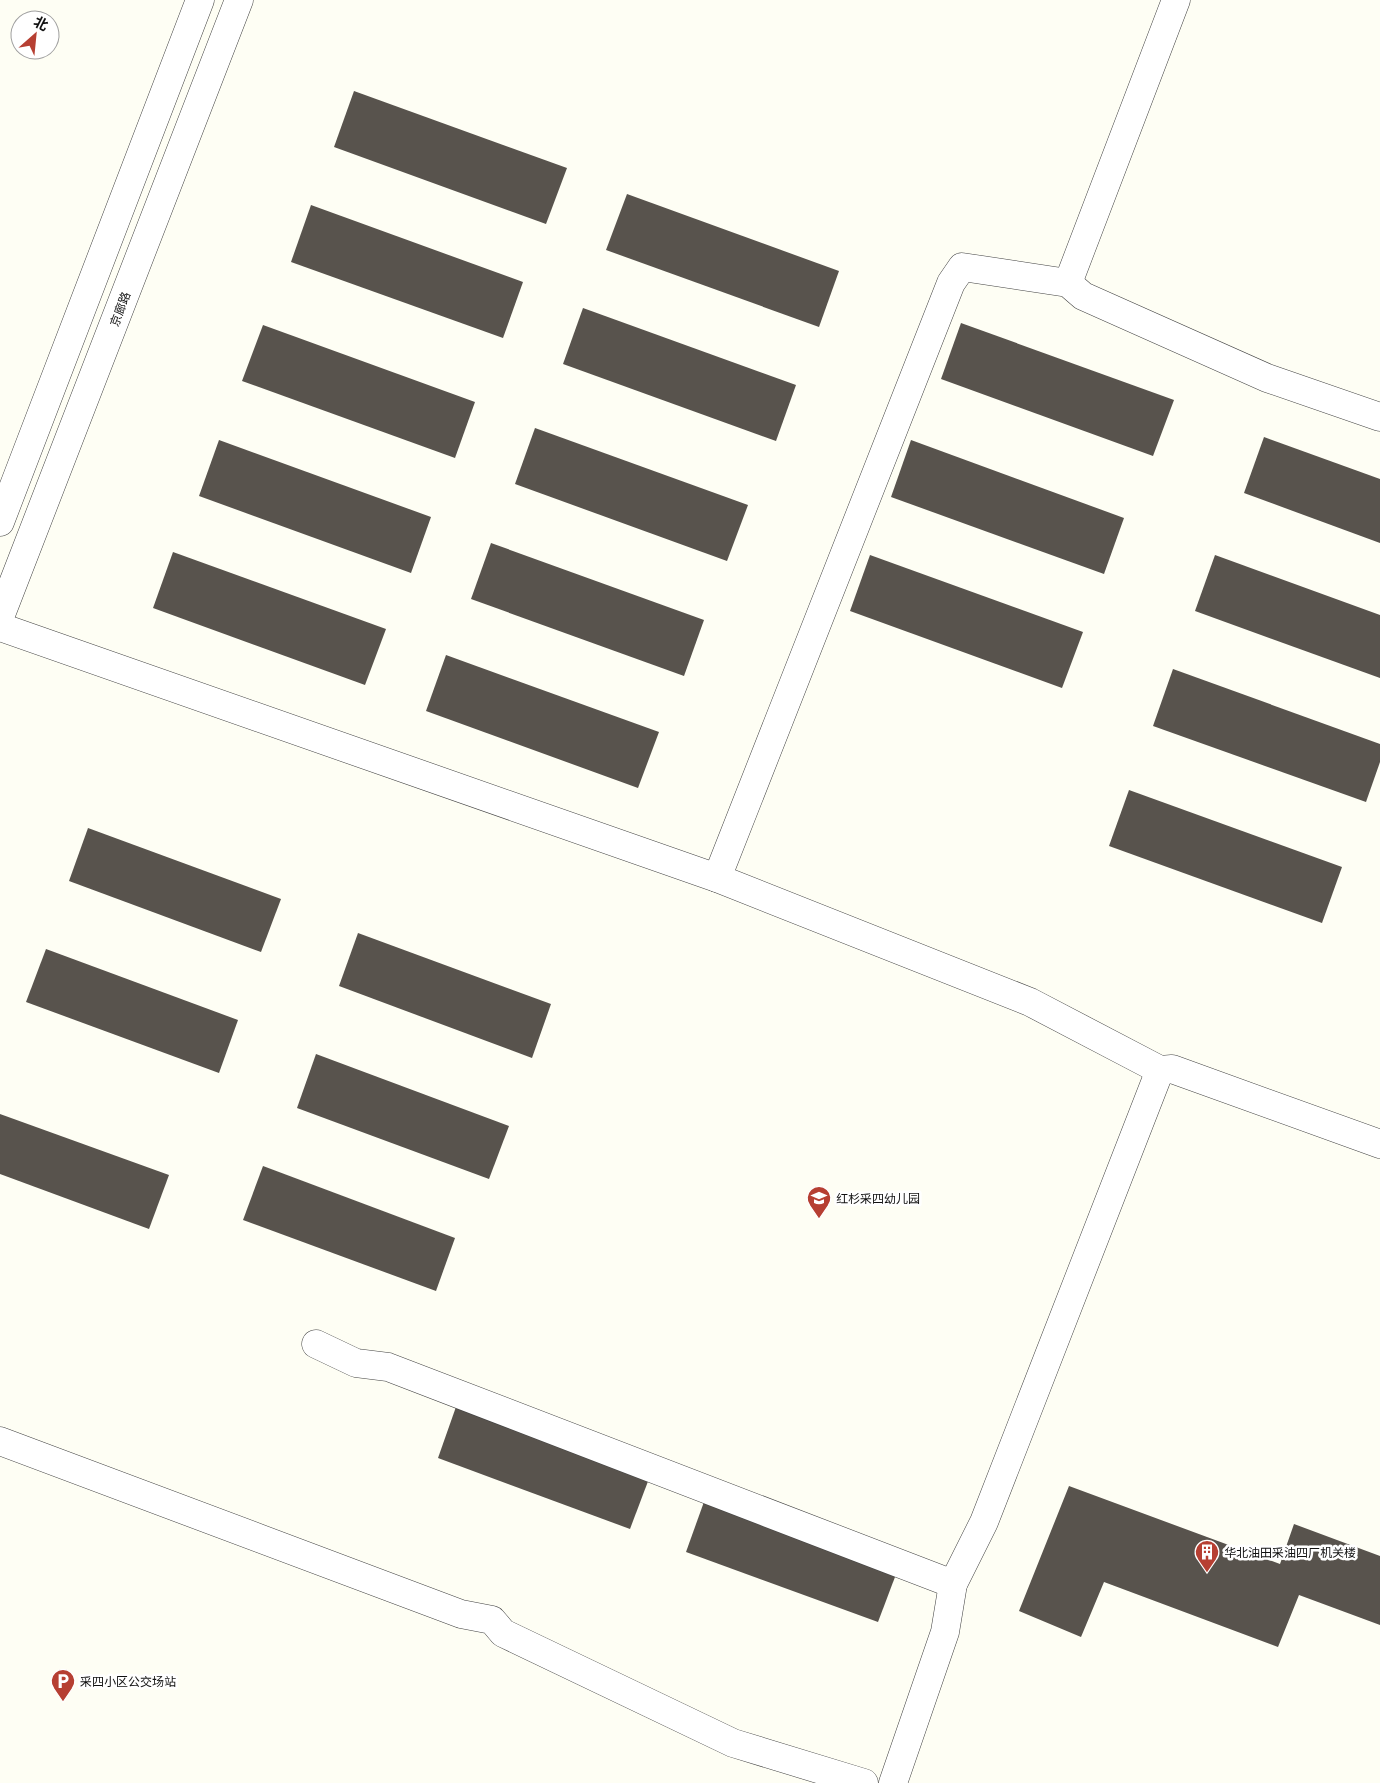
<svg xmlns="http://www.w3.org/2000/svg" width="1380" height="1783" viewBox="0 0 1380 1783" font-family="'Noto Serif','Noto Sans SC',serif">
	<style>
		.building { fill: #58534d }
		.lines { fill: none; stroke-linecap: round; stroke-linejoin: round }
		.minor-casing { stroke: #434343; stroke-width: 29 }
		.tertiary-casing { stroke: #434343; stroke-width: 29 }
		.minor { stroke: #fff; stroke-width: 28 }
		.tertiary { stroke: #fff; stroke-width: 28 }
		.labels { text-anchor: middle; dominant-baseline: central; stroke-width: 5; stroke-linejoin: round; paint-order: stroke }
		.street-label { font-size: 12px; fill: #101010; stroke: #fff }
		.poi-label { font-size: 12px; fill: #101010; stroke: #fff; text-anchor: start }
	</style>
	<rect width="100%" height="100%" fill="#fefef4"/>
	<g class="building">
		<polygon points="354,91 567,168 546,224 334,147"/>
		<polygon points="627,194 839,271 819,327 606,250"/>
		<polygon points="311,205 523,282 503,338 291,262"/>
		<polygon points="583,308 796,385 776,441 563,364"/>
		<polygon points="961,323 1174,400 1153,456 941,379"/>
		<polygon points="263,325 475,402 455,458 242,381"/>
		<polygon points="535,428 748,505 727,561 515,484"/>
		<polygon points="1264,437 1380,479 1380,543 1244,493"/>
		<polygon points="219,440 431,517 411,573 199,496"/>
		<polygon points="911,440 1124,518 1104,574 891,497"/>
		<polygon points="491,543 704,620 684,676 471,599"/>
		<polygon points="173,552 386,629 365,685 153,608"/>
		<polygon points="870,555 1083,632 1062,688 850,611"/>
		<polygon points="1215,555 1380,615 1380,678 1195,611"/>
		<polygon points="446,655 659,732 638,788 426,711"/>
		<polygon points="1173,669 1380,744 1380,762 1366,802 1153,726"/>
		<polygon points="1129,790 1342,867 1322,923 1109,846"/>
		<polygon points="88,828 281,899 261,952 69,881"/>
		<polygon points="358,933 551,1004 532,1058 339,986"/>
		<polygon points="46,949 238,1020 219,1073 26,1002"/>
		<polygon points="316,1054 509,1126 489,1179 297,1108"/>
		<polygon points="0,1114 169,1175 149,1229 0,1174"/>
		<polygon points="263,1166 455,1238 436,1291 243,1220"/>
		<polygon points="457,1404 650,1476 630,1529 438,1458"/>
		<polygon points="1069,1486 1280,1564 1294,1524 1380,1556 1380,1625 1299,1595 1278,1647 1104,1582 1081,1637 1019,1611"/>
		<polygon points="705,1499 898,1569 878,1622 686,1552"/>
	</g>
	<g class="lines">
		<g class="minor-casing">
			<g id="minor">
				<polyline points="1068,283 1176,0"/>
				<polyline points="0,627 717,878 1030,1002 1160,1070 1172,1069 1380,1144"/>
				<polyline points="717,878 951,283 962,267 1068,283 1083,296 1267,378 1380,417"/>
				<polyline points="316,1344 356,1363 388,1367 953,1584"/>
				<polyline points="0,1441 461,1614 492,1620 503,1633 733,1743 864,1783"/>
				<polyline points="893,1783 945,1632 953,1584 984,1522 1160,1070"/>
			</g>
		</g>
		<g class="tertiary-casing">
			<g id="tertiary">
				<polyline points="0,522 200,0"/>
				<polyline points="0,617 239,0"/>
			</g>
		</g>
		<use href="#minor" class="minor"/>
		<use href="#tertiary" class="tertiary"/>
	</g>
	<defs>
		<g id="school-pin" transform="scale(1.25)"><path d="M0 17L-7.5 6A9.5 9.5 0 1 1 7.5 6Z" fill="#b63f32" stroke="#fff"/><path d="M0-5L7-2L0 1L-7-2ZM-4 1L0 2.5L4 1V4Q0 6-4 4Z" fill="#fff"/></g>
		<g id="building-pin" transform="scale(1.25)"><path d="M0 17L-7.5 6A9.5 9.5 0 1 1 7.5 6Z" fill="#b63f32" stroke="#fff"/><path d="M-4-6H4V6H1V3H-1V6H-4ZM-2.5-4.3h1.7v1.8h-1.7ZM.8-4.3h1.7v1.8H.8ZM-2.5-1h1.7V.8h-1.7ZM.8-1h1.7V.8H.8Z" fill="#fff"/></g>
		<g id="parking-pin" transform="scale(1.25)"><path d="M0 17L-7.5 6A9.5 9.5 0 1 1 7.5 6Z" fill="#b63f32" stroke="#fff"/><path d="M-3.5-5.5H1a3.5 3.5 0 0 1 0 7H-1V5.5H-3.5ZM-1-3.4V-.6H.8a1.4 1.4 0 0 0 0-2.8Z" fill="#fff"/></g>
	</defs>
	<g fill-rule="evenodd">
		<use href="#school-pin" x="819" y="1198"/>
		<use href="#building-pin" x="1207" y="1552"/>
		<use href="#parking-pin" x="63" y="1681"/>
	</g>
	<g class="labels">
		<g class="street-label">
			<text transform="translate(120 309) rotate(-69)">京廊路</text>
		</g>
		<g class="poi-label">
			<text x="836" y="1198">红杉采四幼儿园</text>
			<text x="1224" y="1552">华北油田采油四厂机关楼</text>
			<text x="80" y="1681">采四小区公交场站</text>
		</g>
	</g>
	<g transform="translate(35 35) rotate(27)"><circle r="24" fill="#ffffff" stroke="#9f9f9f"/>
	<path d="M0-4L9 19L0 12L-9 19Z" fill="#b63f32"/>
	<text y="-8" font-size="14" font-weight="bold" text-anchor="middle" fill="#101010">北</text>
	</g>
</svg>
